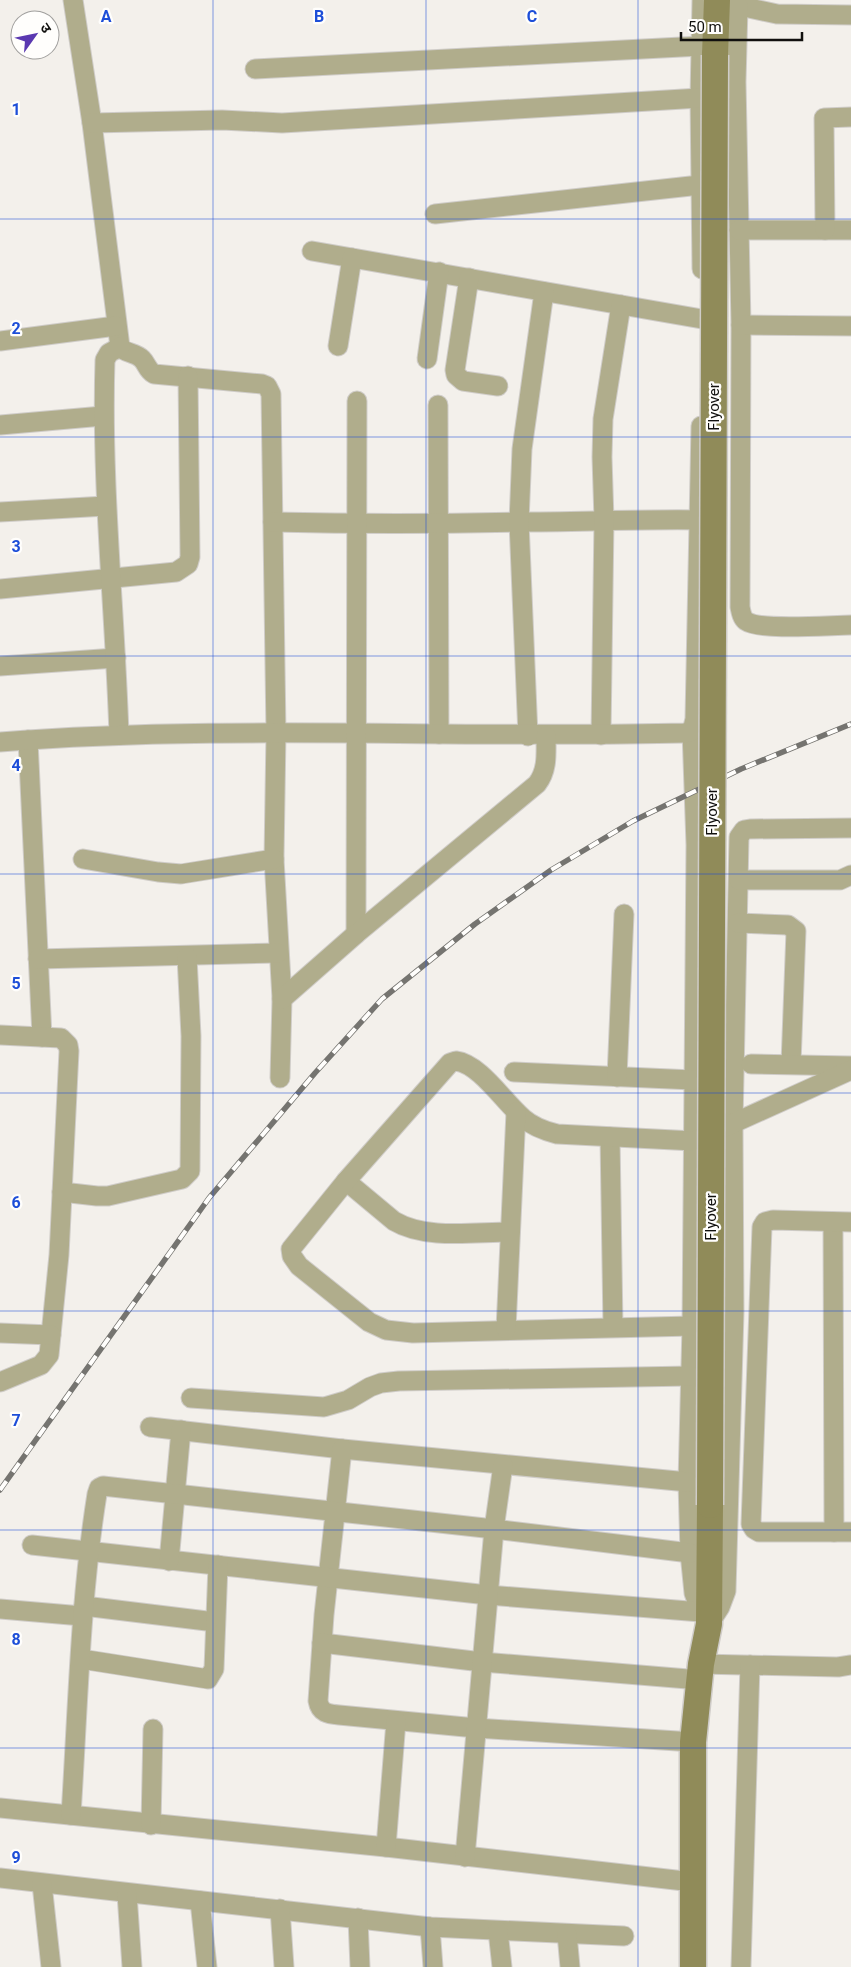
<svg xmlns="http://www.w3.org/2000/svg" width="851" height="1967" viewBox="0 0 851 1967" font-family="Roboto,'Noto Sans Devanagari',sans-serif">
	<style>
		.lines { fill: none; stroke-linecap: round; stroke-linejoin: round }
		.street-casing { stroke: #cfccc8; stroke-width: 21 }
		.secondary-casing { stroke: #cfccc8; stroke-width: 29 }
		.street { stroke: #b0ad8c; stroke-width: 19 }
		.secondary { stroke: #908b59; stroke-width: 26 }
		.rail-casing { stroke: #757470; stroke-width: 5.5 }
		.rail { stroke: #fffefc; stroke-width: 4; stroke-dasharray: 11; stroke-linecap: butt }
		.secondary-bridge-casing { stroke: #cfccc8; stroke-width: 29; stroke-linecap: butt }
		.secondary-bridge { stroke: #908b59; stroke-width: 26 }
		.grid { fill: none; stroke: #1d4ed8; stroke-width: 1; stroke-opacity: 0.55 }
		.labels { text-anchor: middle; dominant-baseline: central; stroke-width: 4.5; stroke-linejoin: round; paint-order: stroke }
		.street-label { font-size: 15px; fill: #11100e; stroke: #fffefc }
		.grid-label { font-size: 16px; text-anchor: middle; font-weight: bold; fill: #1d4ed8; stroke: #fffefc; stroke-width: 4.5; stroke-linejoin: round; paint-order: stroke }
	</style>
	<rect width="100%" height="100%" fill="#f3f0eb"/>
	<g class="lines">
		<g class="street-casing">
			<g id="street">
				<path d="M 73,0 L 92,123 L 120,347 C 126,354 135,352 142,359 C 147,364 147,370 154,374 L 262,384 L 267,386 L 271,394 L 276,733 L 274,859 L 282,999 L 280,1078"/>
				<polyline points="702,0 700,98 702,269"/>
				<polyline points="726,3 777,14 851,15"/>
				<path d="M 738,6 L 736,82 L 741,325 L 740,607 C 741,612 742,618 746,621 C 760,631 831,625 851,625"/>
				<polyline points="255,69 701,46"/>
				<polyline points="92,123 222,120 282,123 700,98"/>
				<polyline points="435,214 700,185"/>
				<polyline points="739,230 851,230"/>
				<polyline points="825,230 824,118 851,117"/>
				<path d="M 312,251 C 442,273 572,297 702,319"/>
				<polyline points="469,278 455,370 456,375 463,381 498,386"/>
				<polyline points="741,325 851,326"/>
				<polyline points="0,341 116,326"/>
				<polyline points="338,346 352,258"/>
				<polyline points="427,359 439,272"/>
				<polyline points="438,405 439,734"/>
				<polyline points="0,425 103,416"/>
				<polyline points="0,512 106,506"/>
				<path d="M 273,522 C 355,524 436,524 517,522 C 578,522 639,519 700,520"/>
				<polyline points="0,589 176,572 188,564 190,557 188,376"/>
				<polyline points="0,666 116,658"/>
				<polyline points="692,731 696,845 692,1326 688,1482 690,1553 694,1593 701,1612 709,1624 720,1607 726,1591 734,1312 733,1123 739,837 744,830 750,829 851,828"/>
				<path d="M 119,735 C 115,610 101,485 105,360 L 109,353 L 120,347"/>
				<polyline points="601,735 604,520 602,457 603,419 621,305"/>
				<polyline points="528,736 519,522 522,449 544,292"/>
				<polyline points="28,740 42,1037"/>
				<path d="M 0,742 C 228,724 457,739 685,733 L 692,731 L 695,719 L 701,426"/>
				<polyline points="83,859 158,872 181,874 274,859"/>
				<polyline points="739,880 840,880 851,875"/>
				<polyline points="738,923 788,925 796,931 791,1064"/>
				<polyline points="356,934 357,401"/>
				<polyline points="38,959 278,953"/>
				<path d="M 282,999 L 356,934 L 537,784 C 548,770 546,753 546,736"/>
				<polyline points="0,1035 61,1038 68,1045 69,1051 59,1255 49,1355 41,1365 0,1382"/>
				<polyline points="751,1064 851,1066"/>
				<polyline points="514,1072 693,1080"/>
				<polyline points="617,1077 624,914"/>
				<polyline points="610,1137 613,1327"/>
				<path d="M 346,1181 L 394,1221 C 426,1240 474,1232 510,1232"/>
				<polyline points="62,1192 97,1196 108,1196 182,1179 190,1171 191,1036 187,957"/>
				<polyline points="833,1222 834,1532"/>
				<polyline points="851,1222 773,1220 765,1222 762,1227 751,1524 754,1529 759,1532 851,1532"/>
				<path d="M 692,1326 L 413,1333 L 386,1330 L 369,1322 L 299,1266 L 292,1256 L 291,1249 L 346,1181 L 450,1063 L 456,1061 C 480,1064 504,1102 523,1118 C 532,1126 545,1131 557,1134 L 694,1141 L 851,1070"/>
				<polyline points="506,1329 516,1112"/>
				<polyline points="0,1333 51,1335"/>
				<polyline points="191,1398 324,1407 348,1400 370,1387 381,1383 399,1381 690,1376"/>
				<polyline points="150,1427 342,1449 688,1482"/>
				<path d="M 342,1449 L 324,1615 L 318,1701 C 320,1713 328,1714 339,1715 L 476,1728 L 693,1742"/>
				<polyline points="32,1545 488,1595 701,1612"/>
				<polyline points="169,1561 181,1430"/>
				<polyline points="84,1606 215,1622"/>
				<polyline points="0,1609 82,1616"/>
				<polyline points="322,1643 482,1662 700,1680"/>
				<polyline points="81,1659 208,1679 214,1669 218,1565"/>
				<polyline points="701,1664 838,1667 851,1665"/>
				<polyline points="0,1808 386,1847 693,1882"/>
				<path d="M 71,1815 C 78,1707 80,1600 97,1494 L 99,1488 L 103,1486 L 494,1529 L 690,1553"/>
				<polyline points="151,1825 153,1729"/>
				<polyline points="386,1847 396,1721"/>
				<polyline points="465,1857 494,1529 503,1465"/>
				<polyline points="0,1878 430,1927 624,1936"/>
				<polyline points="42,1884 51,1967"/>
				<polyline points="127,1894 132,1967"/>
				<polyline points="200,1901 207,1967"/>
				<polyline points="280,1909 284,1967"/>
				<polyline points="358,1918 360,1967"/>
				<polyline points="430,1927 433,1967"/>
				<polyline points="498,1931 502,1967"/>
				<polyline points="567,1934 570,1967"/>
				<polyline points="741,1967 750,1665"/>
			</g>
		</g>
		<g class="secondary-casing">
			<g id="secondary">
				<polyline points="715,55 717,0"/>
				<polyline points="693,1967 693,1742 701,1664 709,1624 710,1505"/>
			</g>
		</g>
		<use href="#street" class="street"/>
		<use href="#secondary" class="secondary"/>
		<g class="rail-casing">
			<polyline id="rail" points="0,1490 209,1198 315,1073 382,999 475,924 551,870 633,821 741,769 851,724"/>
		</g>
		<use href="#rail" class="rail"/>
		<g class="secondary-bridge-casing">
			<polyline id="secondary-bridge" points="710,1505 715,55"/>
		</g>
		<use href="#secondary-bridge" class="secondary-bridge"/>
	</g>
	<path class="grid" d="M 213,0 L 213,1967M 426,0 L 426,1967M 638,0 L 638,1967M 0,219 L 851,219M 0,437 L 851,437M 0,656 L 851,656M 0,874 L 851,874M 0,1093 L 851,1093M 0,1311 L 851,1311M 0,1530 L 851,1530M 0,1748 L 851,1748"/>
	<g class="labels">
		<g class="street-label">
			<text transform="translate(714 407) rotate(-90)">Flyover</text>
			<text transform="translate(712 812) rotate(-90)">Flyover</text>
			<text transform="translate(711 1217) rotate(-90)">Flyover</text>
		</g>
	</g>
	<g class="grid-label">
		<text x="106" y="22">A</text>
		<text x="319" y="22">B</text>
		<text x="532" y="22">C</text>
		<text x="16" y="115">1</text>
		<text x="16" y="334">2</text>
		<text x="16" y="552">3</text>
		<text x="16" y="771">4</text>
		<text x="16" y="989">5</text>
		<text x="16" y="1208">6</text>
		<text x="16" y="1426">7</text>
		<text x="16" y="1645">8</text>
		<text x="16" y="1863">9</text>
	</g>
	<g transform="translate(35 35) rotate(57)"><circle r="24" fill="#fffefc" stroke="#a09f9d"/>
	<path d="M0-4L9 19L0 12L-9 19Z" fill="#5a38b0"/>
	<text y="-8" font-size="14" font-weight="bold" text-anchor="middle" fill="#11100e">उ</text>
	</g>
	<path d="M681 32v8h121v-8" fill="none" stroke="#11100e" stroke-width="2.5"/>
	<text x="688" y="32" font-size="15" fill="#11100e" stroke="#fffefc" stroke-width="4" paint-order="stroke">50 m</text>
</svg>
